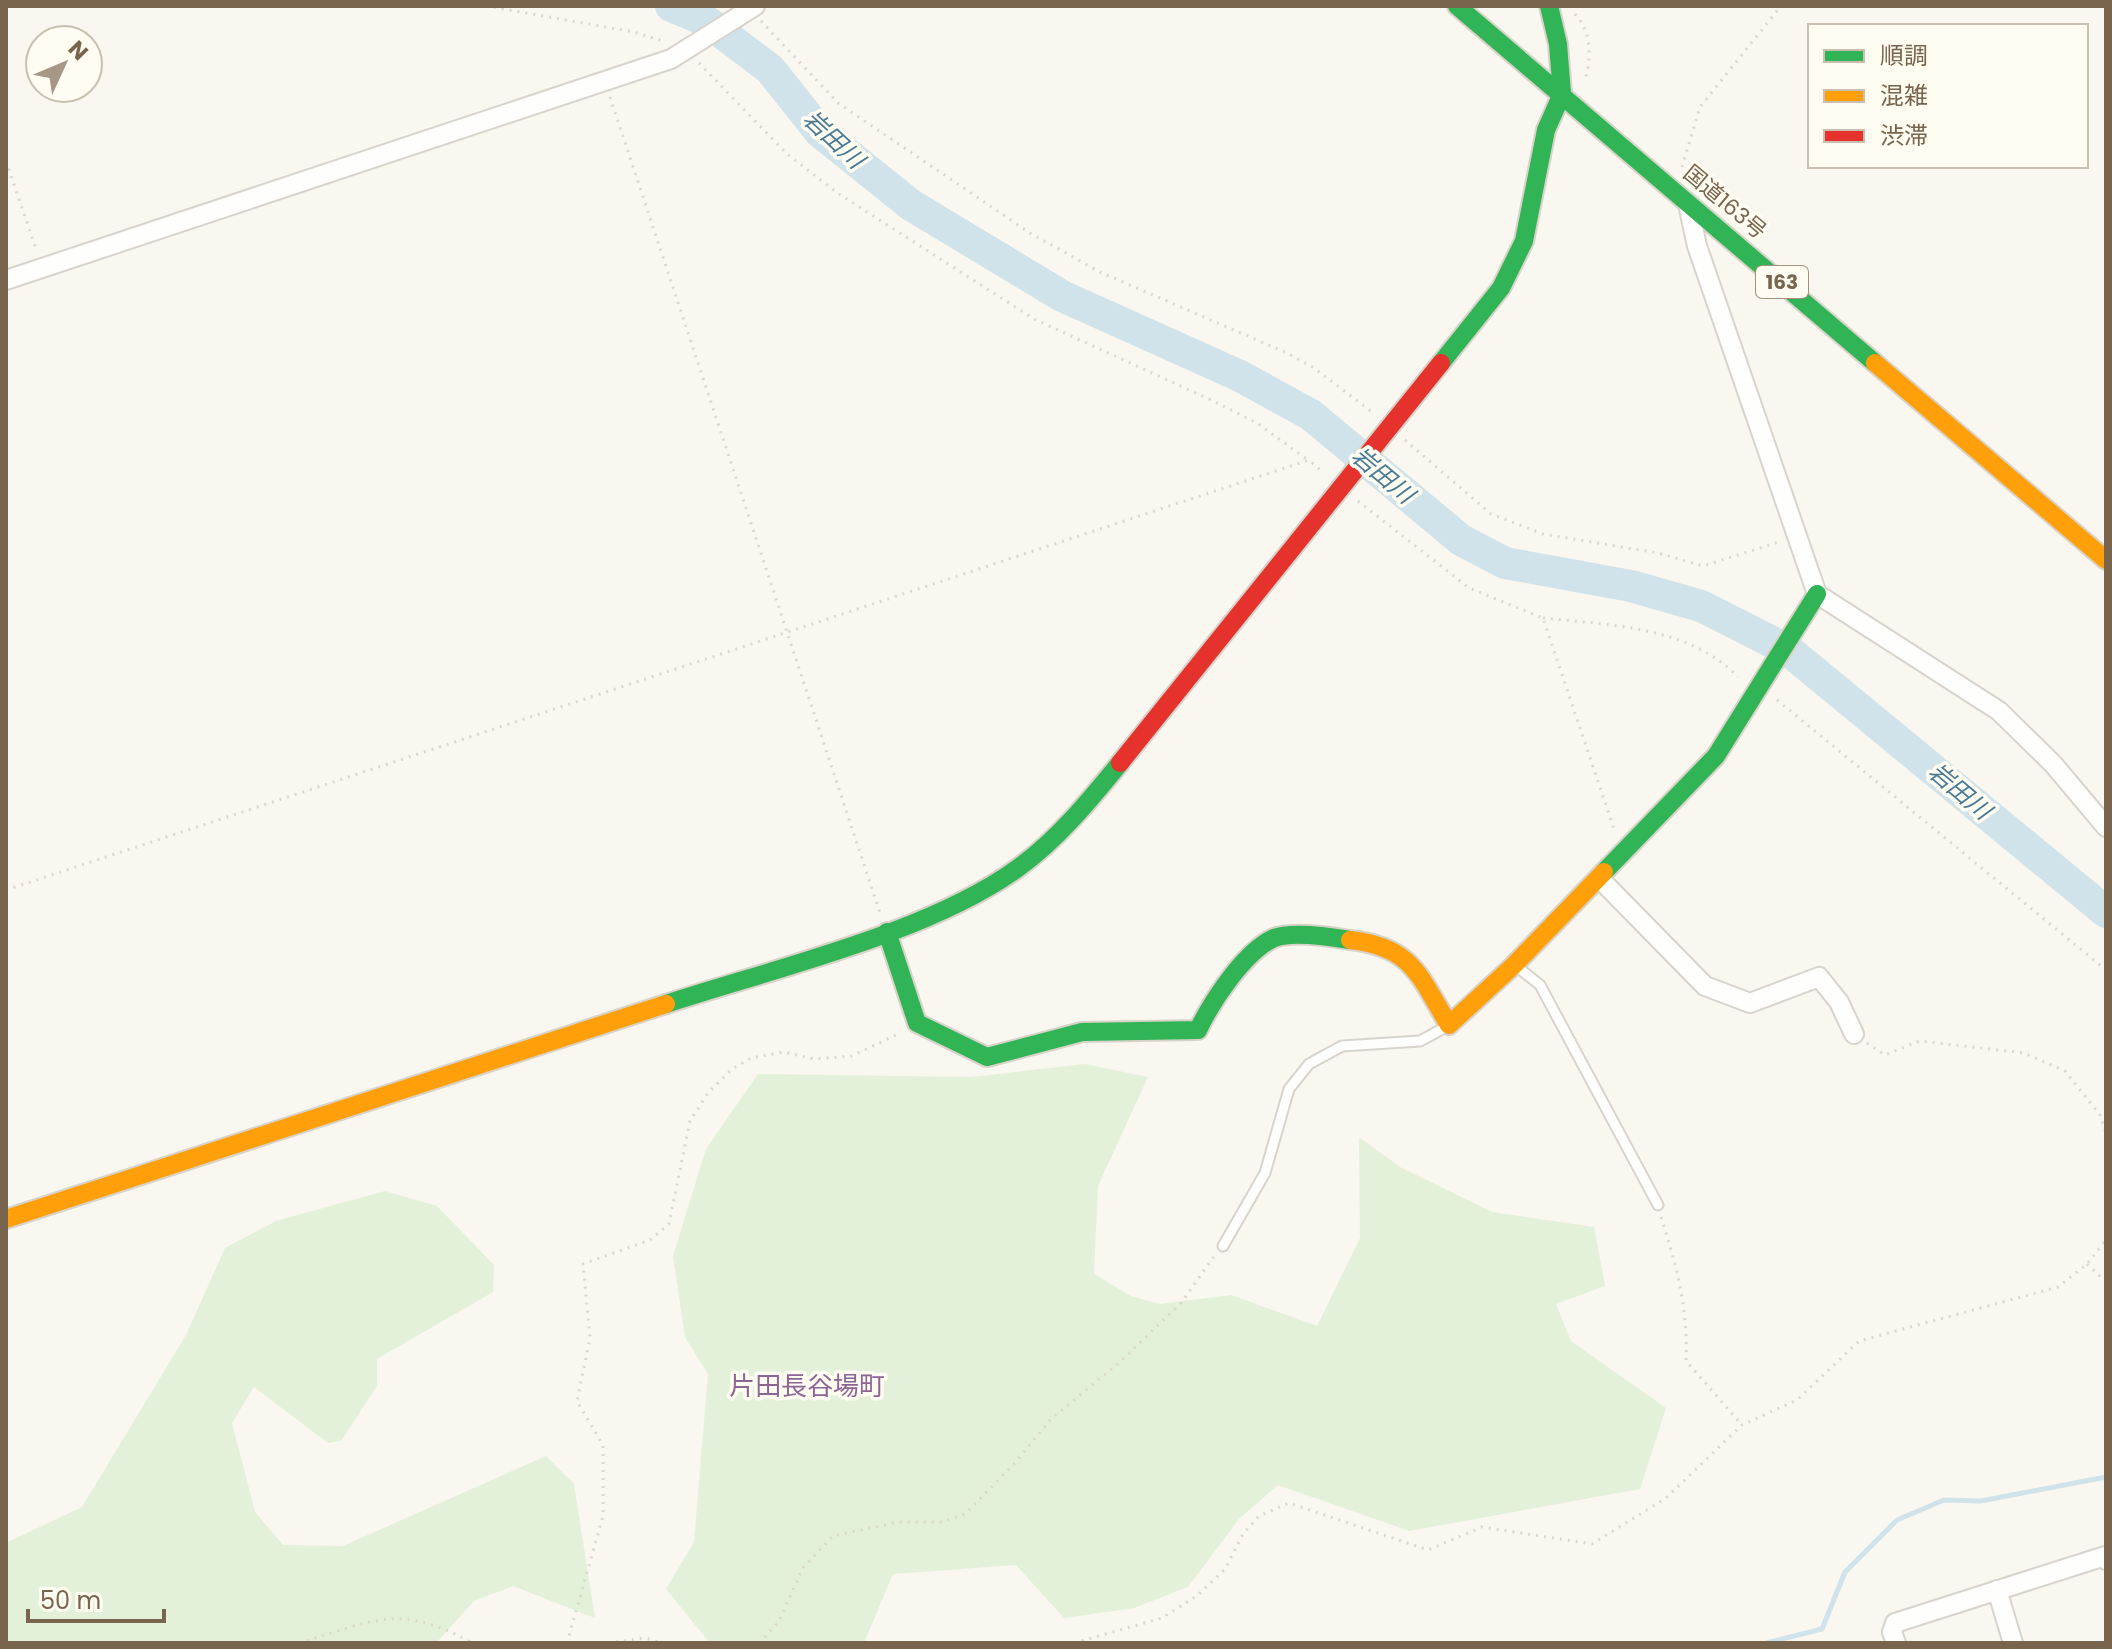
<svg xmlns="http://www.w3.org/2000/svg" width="2112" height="1649" viewBox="0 0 2112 1649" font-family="Poppins,'Noto Sans JP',sans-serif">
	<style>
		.green { fill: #e3f1da }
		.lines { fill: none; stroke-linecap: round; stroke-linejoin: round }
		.stream { stroke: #d0e3ea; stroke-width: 5 }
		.river { stroke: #d0e3ea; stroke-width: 32 }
		.lane-casing { stroke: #d8d4cd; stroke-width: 13 }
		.street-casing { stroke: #d8d4cd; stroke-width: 22 }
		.fast-casing { stroke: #d8d3c9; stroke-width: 22 }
		.slow-casing { stroke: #d8d3c9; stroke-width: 22 }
		.jam-casing { stroke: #d8d3c9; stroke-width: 22 }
		.path { stroke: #dbd7d0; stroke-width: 3; stroke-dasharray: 2 6; stroke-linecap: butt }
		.lane { stroke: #fefefd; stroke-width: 9 }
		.street { stroke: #fefefd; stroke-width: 18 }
		.fast { stroke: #30b455; stroke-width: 18 }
		.slow { stroke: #ff9f0a; stroke-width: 18 }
		.jam { stroke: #e5322d; stroke-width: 18 }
		.labels { text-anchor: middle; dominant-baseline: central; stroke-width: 7; stroke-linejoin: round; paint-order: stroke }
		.shield { fill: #fffcf2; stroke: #a1927e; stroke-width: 2 }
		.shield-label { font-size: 20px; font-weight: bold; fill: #79644d }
		.street-label { font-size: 22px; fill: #79644d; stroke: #fffcf2 }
		.water-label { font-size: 24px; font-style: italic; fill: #497a94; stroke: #fffcf2 }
		.quarter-label { font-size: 26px; fill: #8c6595; stroke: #fffcf2 }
	</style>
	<rect width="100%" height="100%" fill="#f9f7ef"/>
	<g class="green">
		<polygon points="1085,1064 1148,1077 1098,1186 1094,1274 1131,1296 1160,1304 1231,1295 1317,1326 1360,1238 1359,1137 1400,1167 1492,1212 1594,1227 1605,1286 1556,1304 1571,1341 1666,1408 1640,1489 1409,1531 1278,1485 1239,1519 1188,1587 1134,1608 1064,1618 1016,1565 893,1574 864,1643 709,1642 666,1589 694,1542 708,1374 685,1337 673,1256 706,1149 758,1074 971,1077"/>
		<polygon points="385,1191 437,1206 494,1265 493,1292 377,1359 377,1386 341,1441 328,1443 254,1387 232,1423 255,1512 283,1545 343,1546 546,1456 574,1484 595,1618 513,1586 474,1601 436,1643 6,1643 6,1543 82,1507 186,1335 225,1248 276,1221"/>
	</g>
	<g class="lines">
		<polyline class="stream" points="1766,1643 1822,1629 1845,1572 1897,1520 1944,1500 1981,1501 2106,1477"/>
		<polyline class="river" points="671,6 705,20 770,69 820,132 911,205 1062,296 1240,376 1311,415 1461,540 1505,563 1631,586 1701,606 1788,650 2106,912"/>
		<g class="lane-casing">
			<g id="lane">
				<polyline points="1516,966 1540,985 1658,1205"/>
				<polyline points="1223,1246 1265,1173 1289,1089 1309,1064 1342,1046 1420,1041 1446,1027"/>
			</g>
		</g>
		<g class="street-casing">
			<g id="street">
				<polyline points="1688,204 1697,246 1817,594 1999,711 2053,764 2106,827"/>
				<polyline points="6,280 671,59 755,6"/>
				<polyline points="1599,878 1705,986 1750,1003 1819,977 1839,1002 1854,1034"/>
				<polyline points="1997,1590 2013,1643"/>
				<polyline points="1896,1643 1892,1632 1895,1623 2105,1556 2106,1560"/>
			</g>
		</g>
		<g class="fast-casing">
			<g id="fast">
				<polyline points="1457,6 1875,363"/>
				<polyline points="1441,363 1501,288 1524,241 1546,130 1562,94 1558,44 1549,6"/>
				<polyline points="1604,872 1716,756 1817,594"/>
				<path d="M 887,932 L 917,1023 L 987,1057 L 1082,1032 L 1198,1030 C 1212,1001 1244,952 1274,938 C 1292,931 1332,937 1350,940"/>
				<path d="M 666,1004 C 772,969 929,933 1018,868 C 1057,840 1090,800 1120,763"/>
			</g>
		</g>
		<g class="slow-casing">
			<g id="slow">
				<polyline points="1875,363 2106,560"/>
				<path d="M 1350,940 C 1413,947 1419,976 1449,1025 L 1514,965 L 1604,872"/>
				<polyline points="6,1219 666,1004"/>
			</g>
		</g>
		<g class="jam-casing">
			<polyline id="jam" points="1120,763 1441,363"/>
		</g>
		<g class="path">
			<polyline points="486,6 634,32 666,42"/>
			<path d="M 1575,14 C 1592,32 1592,60 1584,82"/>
			<polyline points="761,21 838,103 1030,233 1100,272 1287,353 1314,368 1372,412"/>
			<polyline points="699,63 787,154 839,194 1034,319 1209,399 1257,423 1308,460"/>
			<polyline points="610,97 880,913"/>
			<polyline points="6,161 37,252"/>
			<polyline points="1682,167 1700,107 1781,6"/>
			<polyline points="1405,440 1491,514 1543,534 1658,553 1703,566 1782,541"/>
			<polyline points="1358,501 1469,588 1543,618 1614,829"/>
			<path d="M 1543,618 C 1609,625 1689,626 1738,677"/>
			<polyline points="1777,700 2106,970"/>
			<polyline points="6,890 1309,460 1324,473"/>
			<polyline points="1867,1043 1885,1055 1920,1041 2024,1053 2065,1071 2100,1115 2106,1133"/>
			<path d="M 1661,1217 C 1677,1266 1688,1309 1686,1361 L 1742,1425"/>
			<polyline points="2087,1264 2106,1282"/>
			<polyline points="189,1643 222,1643"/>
			<path d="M 299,1643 C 374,1621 398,1602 472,1643"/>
			<polyline points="567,1643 603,1516 603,1445 577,1401 590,1338 583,1264 650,1240 669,1224 690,1121 708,1093 732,1069 751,1058 784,1052 814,1059 852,1056 898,1034"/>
			<polyline points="608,1643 645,1638 662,1643"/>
			<polyline points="759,1643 778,1623 803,1568 833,1536 898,1522 942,1522 965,1514 1016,1462 1050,1420 1120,1362 1181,1303 1215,1255"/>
			<polyline points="1074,1643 1162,1618 1198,1595 1225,1569 1243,1534 1259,1516 1289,1503 1428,1550 1482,1527 1592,1544 1666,1498 1742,1425 1797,1400 1859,1341 2058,1287 2087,1264 2106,1240"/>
		</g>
		<use href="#lane" class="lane"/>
		<use href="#street" class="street"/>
		<use href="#fast" class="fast"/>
		<use href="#slow" class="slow"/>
		<use href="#jam" class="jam"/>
	</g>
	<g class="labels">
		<rect class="shield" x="1756" y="266" width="52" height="32" rx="6"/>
		<g class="shield-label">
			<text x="1782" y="282">163</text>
		</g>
		<g class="street-label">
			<text transform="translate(1725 202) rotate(40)">国道163号</text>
		</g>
		<g class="water-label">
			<text transform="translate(834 139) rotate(43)">岩田川</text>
			<text transform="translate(1383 475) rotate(40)">岩田川</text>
			<text transform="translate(1960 791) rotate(40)">岩田川</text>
		</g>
		<g class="quarter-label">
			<text x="807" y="1386">片田長谷場町</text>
		</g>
	</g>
	<rect width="2112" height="1649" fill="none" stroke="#79644d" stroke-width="16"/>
	<rect x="1808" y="24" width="280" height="144" fill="#fffcf2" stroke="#c9bfb0" stroke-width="2"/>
	<rect x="1824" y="50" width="40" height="12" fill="#30b455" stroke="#c9bfb0" stroke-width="2"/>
	<text x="1880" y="64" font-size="24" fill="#79644d">順調</text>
	<rect x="1824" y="90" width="40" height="12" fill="#ff9f0a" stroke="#c9bfb0" stroke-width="2"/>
	<text x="1880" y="104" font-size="24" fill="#79644d">混雑</text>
	<rect x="1824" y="130" width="40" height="12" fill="#e5322d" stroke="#c9bfb0" stroke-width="2"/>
	<text x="1880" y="144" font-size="24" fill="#79644d">渋滞</text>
	<g transform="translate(64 64) rotate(46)"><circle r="38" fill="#fffcf2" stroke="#c9bfb0" stroke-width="2"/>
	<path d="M0-6L14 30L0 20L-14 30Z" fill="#a69786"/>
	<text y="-12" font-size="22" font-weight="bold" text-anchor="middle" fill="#79644d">N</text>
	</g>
	<path d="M28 1609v12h136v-12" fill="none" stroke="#79644d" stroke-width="4"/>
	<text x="40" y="1609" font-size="24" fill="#79644d" stroke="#fffcf2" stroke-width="6" paint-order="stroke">50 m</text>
</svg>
